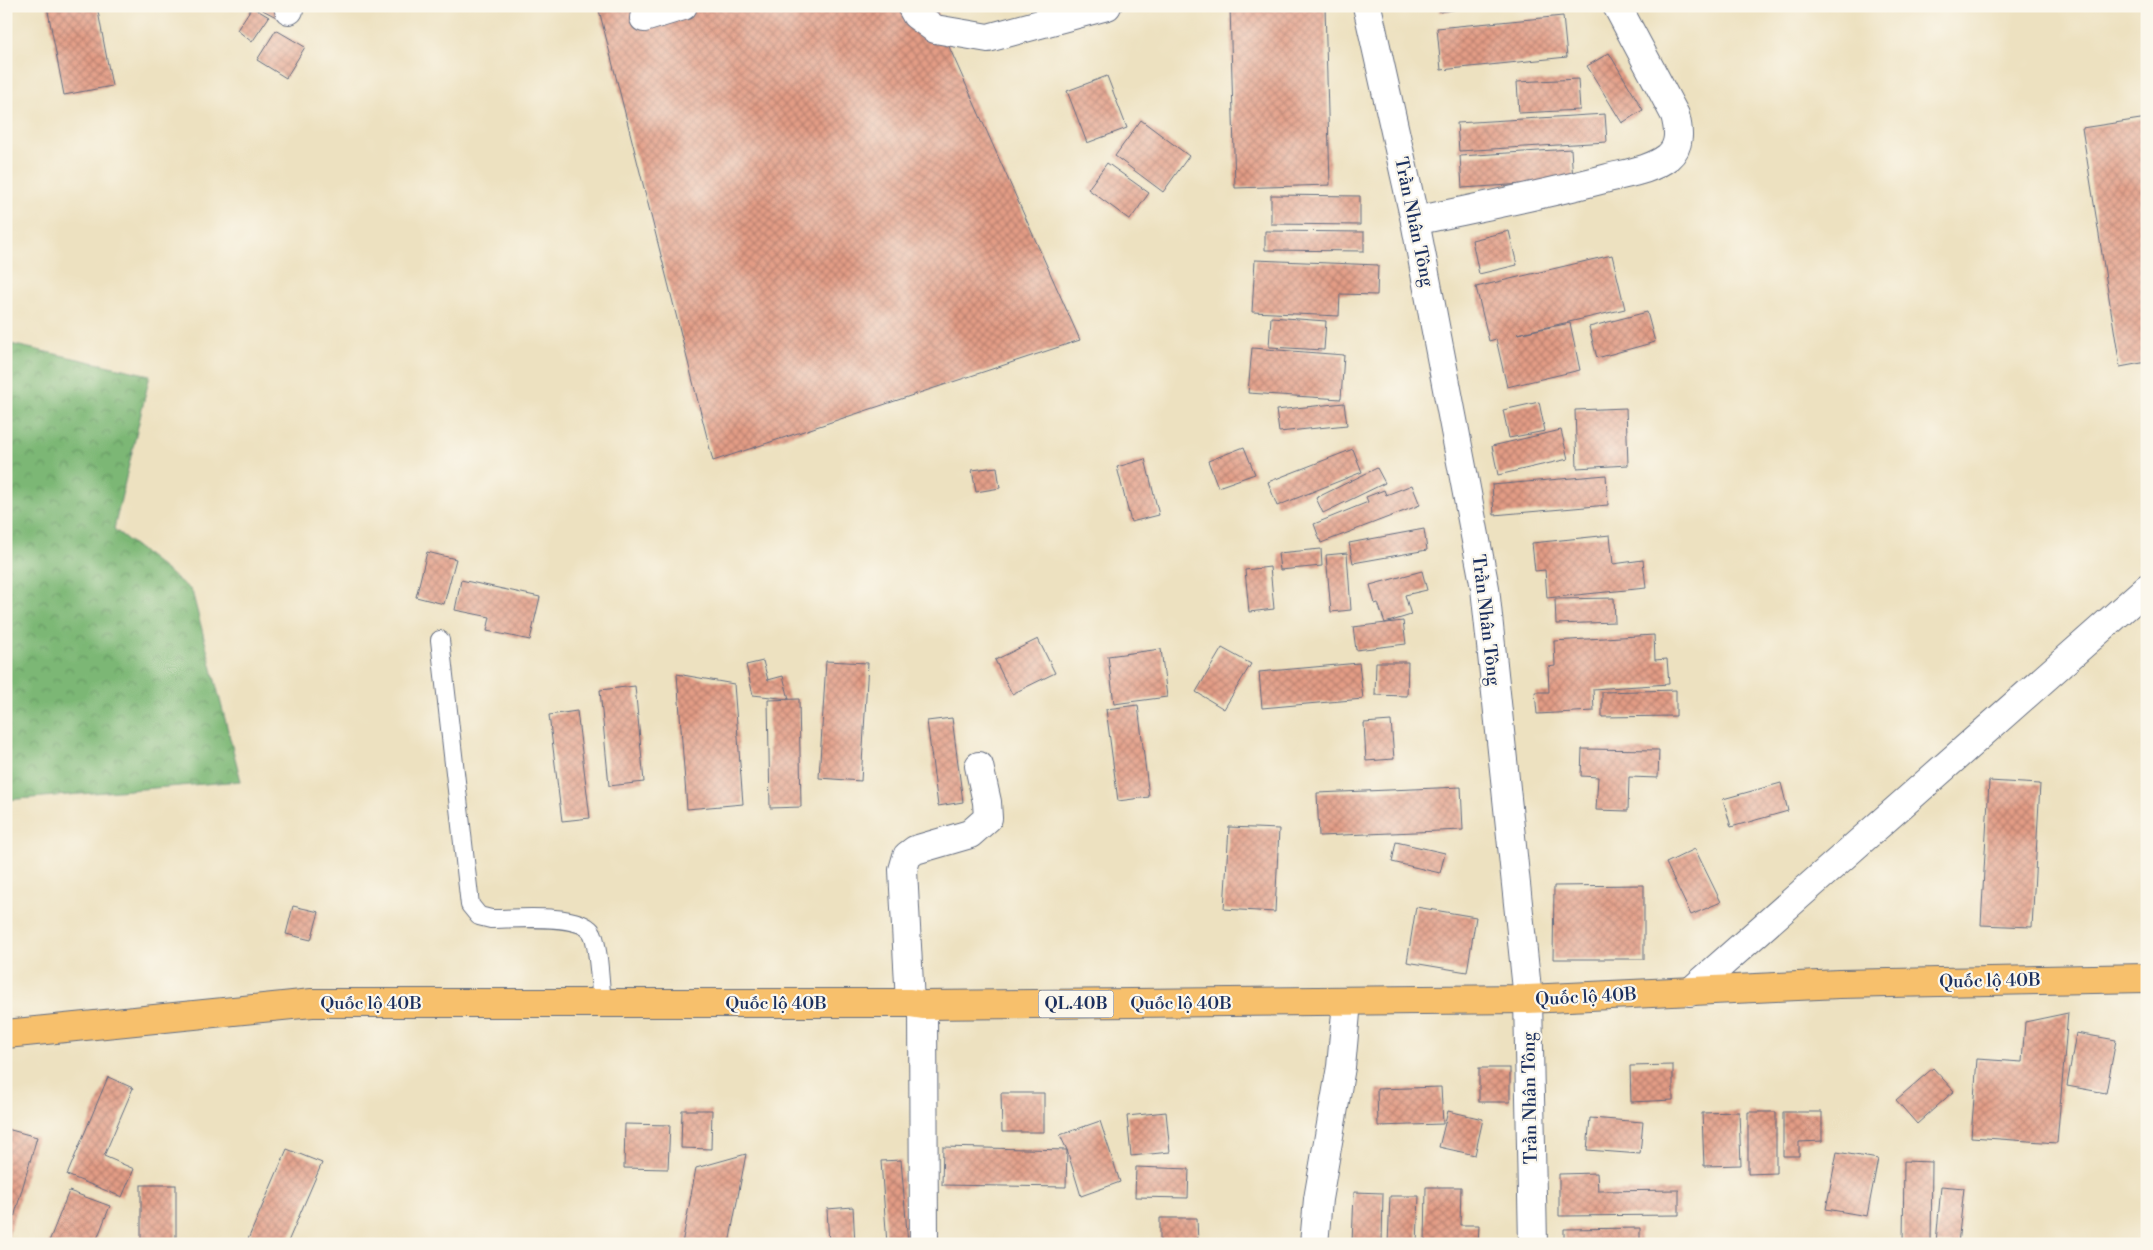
<svg xmlns="http://www.w3.org/2000/svg" width="2153" height="1250" viewBox="0 0 2153 1250" font-family="'Libre Bodoni',serif">
	<style>
		.forest { fill: url(#forest-crowns); stroke: #4c736a }
		.building { fill: url(#building-cross-hatch) }
		.lines { fill: none; stroke-linecap: round; stroke-linejoin: round }
		.service-casing { stroke: #646d80; stroke-width: 20 }
		.minor-casing { stroke: #646d80; stroke-width: 30 }
		.tertiary-casing { stroke: #646d80; stroke-width: 30 }
		.trunk-casing { stroke: #646d80; stroke-width: 30 }
		.service { stroke: #fff; stroke-width: 18 }
		.minor { stroke: #fff; stroke-width: 28 }
		.tertiary { stroke: #fff; stroke-width: 28 }
		.trunk { stroke: #f7c06c; stroke-width: 28 }
		.labels { text-anchor: middle; dominant-baseline: central; stroke-width: 4.5; stroke-linejoin: round; paint-order: stroke }
		.shield { fill: #fbf7ec; stroke: #5e6b89; stroke-width: 1 }
		.shield-label { font-size: 16px; font-weight: bold; fill: #1b2f5e }
		.street-label { font-size: 18px; fill: #1b2f5e; stroke: #fbf7ec }
	</style>
	<defs>
		<pattern id="forest-crowns" width="20" height="18" patternUnits="userSpaceOnUse" patternTransform="scale(1.25)"><rect width="20" height="18" fill="#7cb775"/><path d="M2 6a3 3 0 1 1 6 0M12 15a3 3 0 1 1 6 0" fill="none" stroke="#659563"/></pattern>
		<pattern id="building-cross-hatch" width="8" height="8" patternUnits="userSpaceOnUse" patternTransform="scale(1.25)"><rect width="8" height="8" fill="#e39c85"/><path d="M0 0l8 8M0 8l8-8" fill="none" stroke="#b78070"/></pattern>
	</defs>
	<rect width="100%" height="100%" fill="#fbf7ec"/>
	<filter id="ink" filterUnits="userSpaceOnUse"><feTurbulence type="fractalNoise" baseFrequency=".02" numOctaves="2"/><feDisplacementMap in="SourceGraphic" scale="10" xChannelSelector="R" yChannelSelector="G"/><feConvolveMatrix kernelMatrix="1 2 1 2 8 2 1 2 1" color-interpolation-filters="sRGB"/></filter>
	<filter id="wash" filterUnits="userSpaceOnUse"><feTurbulence type="fractalNoise" baseFrequency=".0096" numOctaves="4" result="noise"/><feDisplacementMap in="SourceGraphic" scale="20" xChannelSelector="R" yChannelSelector="G"/><feGaussianBlur stdDeviation="1.12" result="paint"/><feColorMatrix in="noise" values="0 0 0 0 0 0 0 0 0 0 0 0 0 0 0 0 0 1.4 0 .05"/><feComposite in="paint" operator="in"/></filter>
	<g filter="url(#wash)">
		<rect width="100%" height="100%" fill="#ede1c0"/>
		<polygon class="forest" points="6,343 150,375 114,529 192,591 241,781 6,800"/>
		<g id="blocks">
			<g class="building">
				<polygon points="47,6 97,6 112,86 64,95"/>
				<polygon points="255,6 279,6 278,18"/>
				<polygon points="598,6 936,6 950,49 1080,340 713,461"/>
				<polygon points="1230,6 1325,6 1330,185 1235,188"/>
				<polygon points="1439,6 1469,6 1470,7 1440,12"/>
				<polygon points="2141,6 2147,6 2147,38 2146,38"/>
				<polygon points="252,7 269,17 252,42 237,30"/>
				<polygon points="1563,16 1567,57 1441,70 1437,28"/>
				<polygon points="276,30 305,47 286,78 257,60"/>
				<polygon points="1609,53 1643,110 1622,123 1587,66"/>
				<polygon points="1107,76 1127,128 1087,143 1067,91"/>
				<polygon points="1578,79 1580,110 1519,113 1517,82"/>
				<polygon points="1605,114 1607,142 1459,151 1457,123"/>
				<polygon points="2147,118 2147,362 2120,367 2082,128"/>
				<polygon points="1141,120 1189,156 1163,192 1115,156"/>
				<polygon points="1571,149 1573,181 1462,188 1460,156"/>
				<polygon points="1107,163 1149,193 1130,220 1088,189"/>
				<polygon points="1271,195 1360,196 1360,225 1271,224"/>
				<polygon points="1265,231 1364,232 1364,251 1265,250"/>
				<polygon points="1509,231 1517,265 1479,274 1472,240"/>
				<polygon points="1612,255 1625,309 1517,334 1570,323 1580,370 1507,387 1496,339 1489,341 1476,287"/>
				<polygon points="1255,260 1378,265 1377,295 1340,294 1339,316 1252,312"/>
				<polygon points="1647,312 1655,342 1597,358 1589,327"/>
				<polygon points="1271,317 1326,321 1324,350 1269,347"/>
				<polygon points="1252,348 1344,355 1341,399 1248,393"/>
				<polygon points="1539,402 1545,431 1509,438 1503,410"/>
				<polygon points="1344,403 1347,425 1279,432 1276,410"/>
				<polygon points="1626,408 1628,465 1577,468 1575,410"/>
				<polygon points="1561,430 1568,459 1498,475 1492,446"/>
				<polygon points="1244,447 1255,474 1218,487 1208,461"/>
				<polygon points="1353,449 1362,472 1277,506 1268,482"/>
				<polygon points="1145,459 1159,515 1131,522 1117,467"/>
				<polygon points="997,467 1000,488 976,492 972,470"/>
				<polygon points="1377,468 1385,483 1323,513 1316,498"/>
				<polygon points="1606,475 1608,505 1494,515 1492,485"/>
				<polygon points="1412,485 1420,505 1321,543 1314,524 1368,502 1366,497 1384,490 1386,495"/>
				<polygon points="1424,529 1427,550 1353,563 1349,543"/>
				<polygon points="1610,535 1613,564 1643,560 1646,588 1547,598 1545,570 1535,571 1532,543"/>
				<polygon points="1321,549 1322,566 1280,570 1278,553"/>
				<polygon points="427,552 456,559 444,604 416,597"/>
				<polygon points="1347,553 1351,610 1331,612 1326,555"/>
				<polygon points="1270,567 1274,609 1249,612 1245,570"/>
				<polygon points="1422,571 1427,590 1405,595 1411,615 1385,623 1378,603 1375,604 1370,585"/>
				<polygon points="461,580 540,597 530,640 487,631 490,617 455,610"/>
				<polygon points="1614,598 1615,622 1556,624 1555,599"/>
				<polygon points="1403,621 1406,644 1356,650 1353,627"/>
				<polygon points="1654,635 1655,660 1667,659 1669,684 1593,689 1594,711 1537,714 1535,692 1549,692 1548,667 1555,666 1554,641"/>
				<polygon points="1038,639 1055,673 1012,694 995,660"/>
				<polygon points="1222,648 1251,664 1224,709 1196,692"/>
				<polygon points="1161,649 1167,697 1114,704 1108,656"/>
				<polygon points="763,661 768,680 783,676 789,699 753,695 746,665"/>
				<polygon points="826,661 868,663 861,781 819,778"/>
				<polygon points="1376,662 1408,662 1407,696 1375,695"/>
				<polygon points="1359,663 1363,699 1262,708 1259,672"/>
				<polygon points="677,674 734,684 743,804 687,809"/>
				<polygon points="635,686 644,782 609,786 600,690"/>
				<polygon points="1676,690 1676,716 1602,717 1602,692"/>
				<polygon points="799,699 801,807 770,808 768,700"/>
				<polygon points="1138,705 1149,797 1118,801 1106,709"/>
				<polygon points="577,711 590,818 562,821 549,715"/>
				<polygon points="952,718 963,802 938,806 927,721"/>
				<polygon points="1391,721 1394,759 1366,761 1364,723"/>
				<polygon points="1582,749 1659,750 1658,778 1629,777 1628,811 1596,810 1598,777 1581,776"/>
				<polygon points="1989,781 2040,784 2032,927 1981,925"/>
				<polygon points="1781,783 1788,811 1731,827 1723,799"/>
				<polygon points="1461,787 1463,830 1319,836 1317,793"/>
				<polygon points="1229,827 1279,829 1275,912 1224,909"/>
				<polygon points="1396,842 1445,853 1440,873 1392,862"/>
				<polygon points="1695,849 1721,902 1691,915 1666,863"/>
				<polygon points="1644,885 1644,959 1553,959 1554,886"/>
				<polygon points="293,906 319,912 311,940 286,934"/>
				<polygon points="1416,907 1476,917 1467,972 1407,962"/>
				<polygon points="2068,1013 2057,1143 1971,1137 1977,1059 2022,1062 2025,1022"/>
				<polygon points="2076,1033 2116,1040 2106,1093 2067,1086"/>
				<polygon points="1673,1065 1673,1100 1631,1102 1630,1066"/>
				<rect x="1479" y="1068" width="31" height="34"/>
				<polygon points="1933,1068 1954,1091 1917,1124 1896,1100"/>
				<polygon points="108,1077 133,1088 104,1156 134,1169 122,1197 67,1175"/>
				<polygon points="1441,1087 1443,1124 1378,1126 1377,1089"/>
				<polygon points="1001,1093 1044,1093 1044,1132 1002,1132"/>
				<polygon points="682,1110 712,1110 711,1149 681,1148"/>
				<polygon points="1448,1111 1483,1119 1475,1155 1439,1147"/>
				<polygon points="1166,1112 1170,1152 1131,1156 1127,1116"/>
				<polygon points="1739,1112 1741,1165 1704,1166 1702,1113"/>
				<polygon points="1748,1112 1776,1112 1776,1173 1748,1174"/>
				<polygon points="1783,1112 1822,1112 1822,1141 1799,1142 1799,1156 1783,1156"/>
				<polygon points="1590,1118 1643,1122 1640,1154 1587,1150"/>
				<polygon points="1100,1121 1120,1182 1081,1196 1067,1150 1066,1187 942,1185 943,1147 1067,1150 1060,1135"/>
				<polygon points="625,1124 670,1125 668,1169 624,1168"/>
				<polygon points="7,1129 37,1137 7,1242 6,1242"/>
				<polygon points="287,1149 322,1163 287,1244 246,1244"/>
				<polygon points="1837,1152 1878,1159 1867,1216 1826,1209"/>
				<polygon points="746,1154 729,1244 682,1244 696,1168"/>
				<polygon points="901,1160 908,1244 887,1244 881,1161"/>
				<polygon points="1904,1161 1932,1162 1931,1244 1903,1244"/>
				<polygon points="1136,1167 1189,1169 1188,1198 1135,1197"/>
				<polygon points="1597,1173 1598,1191 1679,1190 1679,1215 1559,1216 1559,1174"/>
				<rect x="141" y="1185" width="35" height="59"/>
				<polygon points="1941,1186 1964,1188 1958,1244 1936,1243"/>
				<polygon points="1426,1187 1461,1187 1460,1225 1479,1225 1478,1244 1425,1244"/>
				<polygon points="69,1191 110,1206 95,1244 48,1244"/>
				<polygon points="1354,1192 1383,1193 1382,1244 1352,1244"/>
				<polygon points="1390,1196 1419,1196 1417,1244 1388,1244"/>
				<polygon points="853,1207 855,1244 829,1244 827,1209"/>
				<polygon points="1160,1218 1197,1218 1198,1244 1160,1244"/>
				<polygon points="1640,1228 1640,1244 1564,1244 1564,1229"/>
			</g>
		</g>
	</g>
	<g filter="url(#ink)">
		<use href="#blocks" fill-opacity="0" stroke="#646d80" stroke-width="1"/>
		<g class="lines">
			<g class="service-casing">
				<path id="service" d="M 440,640 L 470,905 L 479,916 L 491,919 C 514,919 577,913 591,931 C 599,941 600,989 602,1003"/>
			</g>
			<g class="minor-casing">
				<g id="minor">
					<polyline points="288,6 289,10"/>
					<polyline points="911,6 916,15 935,29 988,38 1107,6"/>
					<polyline points="644,18 683,6"/>
					<path d="M 1415,221 C 1479,207 1544,195 1608,178 C 1628,173 1651,170 1668,157 C 1681,146 1679,130 1675,115 L 1617,6"/>
					<polyline points="1690,992 2147,588"/>
					<polyline points="910,1003 903,870 907,856 915,850 970,834 988,818 987,802 979,766"/>
					<polyline points="923,1005 924,1244"/>
					<polyline points="1314,1244 1318,1199 1341,1067 1347,1002"/>
				</g>
			</g>
			<g class="tertiary-casing">
				<polyline id="tertiary" points="1367,6 1415,221 1485,588 1528,999 1533,1244"/>
			</g>
			<g class="trunk-casing">
				<polyline id="trunk" points="6,1034 312,1003 910,1003 923,1005 1528,999 1839,984 2147,978"/>
			</g>
			<use href="#service" class="service"/>
			<use href="#minor" class="minor"/>
			<use href="#tertiary" class="tertiary"/>
			<use href="#trunk" class="trunk"/>
		</g>
	</g>
	<g class="labels">
		<rect class="shield" x="1038.5" y="990.5" width="75" height="27" rx="4"/>
		<g class="shield-label">
			<text x="1076" y="1004">QL.40B</text>
		</g>
		<g class="street-label">
			<text transform="translate(1414 222) rotate(78)">Trần Nhân Tông</text>
			<text transform="translate(1486 620) rotate(83)">Trần Nhân Tông</text>
			<text transform="translate(1990 981) rotate(-1)">Quốc lộ 40B</text>
			<text transform="translate(1586 997) rotate(-3)">Quốc lộ 40B</text>
			<text x="371" y="1003">Quốc lộ 40B</text>
			<text x="776" y="1003">Quốc lộ 40B</text>
			<text x="1181" y="1003">Quốc lộ 40B</text>
			<text transform="translate(1530 1098) rotate(-91)">Trần Nhân Tông</text>
		</g>
	</g>
	<rect width="2153" height="1250" fill="none" stroke="#fbf7ec" stroke-width="25"/>
</svg>
